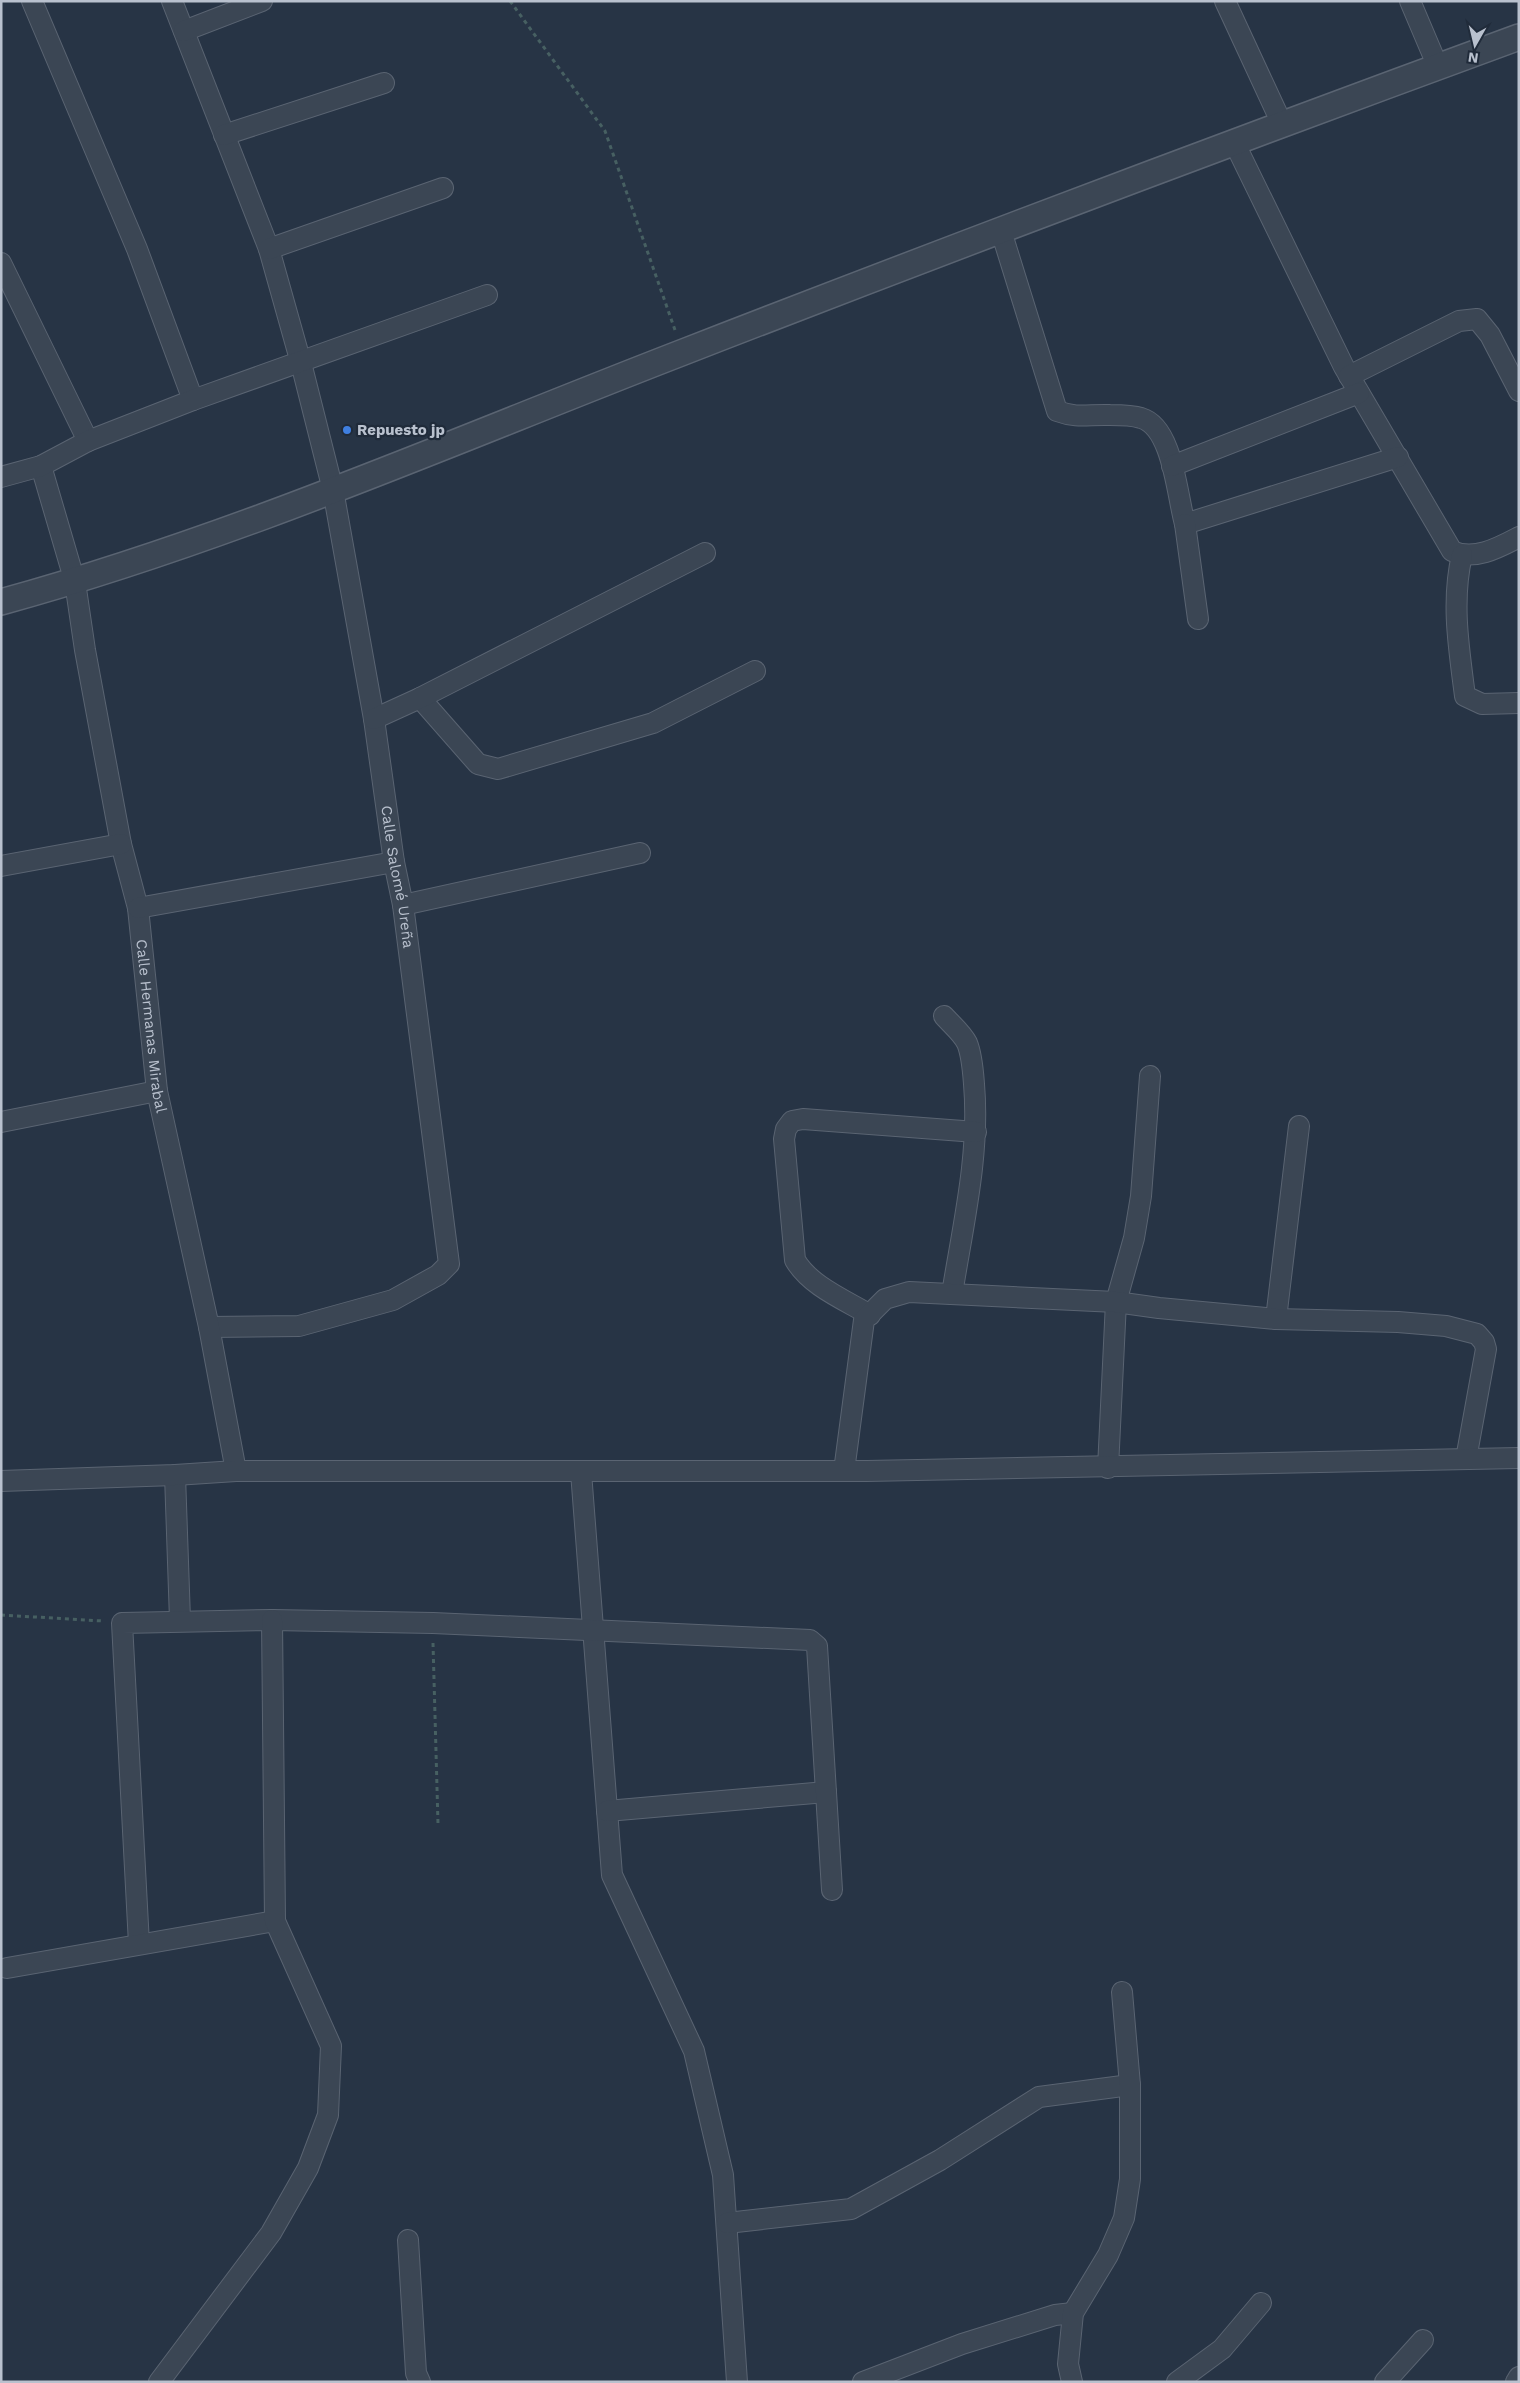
<svg xmlns="http://www.w3.org/2000/svg" width="1520" height="2383" viewBox="0 0 1520 2383" font-family="'Work Sans',sans-serif">
	<style>
		.lines { fill: none; stroke-linecap: round; stroke-linejoin: round }
		.minor-casing { stroke: #5a6472; stroke-width: 22 }
		.tertiary-casing { stroke: #5a6472; stroke-width: 28 }
		.path { stroke: #476062; stroke-width: 3; stroke-dasharray: 4 4; stroke-linecap: butt }
		.minor { stroke: #3b4654; stroke-width: 20 }
		.tertiary { stroke: #3b4654; stroke-width: 25 }
		.shop-dot { fill: #3f7fe0; stroke: #202b3a; stroke-width: 2 }
		.labels { text-anchor: middle; dominant-baseline: central; stroke-width: 4.5; stroke-linejoin: round; paint-order: stroke }
		.poi-label { font-size: 15px; font-weight: bold; fill: #b9c1ce; stroke: #202b3a; text-anchor: start }
		.street-label { font-size: 15px; fill: #b9c1ce; stroke: #202b3a }
	</style>
	<rect width="100%" height="100%" fill="#273445"/>
	<g class="lines">
		<g class="minor-casing">
			<g id="minor">
				<polyline points="32,1 137,249 193,400"/>
				<path id="s1" d="M 172,1 L 269,249 L 301,363 L 333,490 L 374,719 L 394,862 L 403,905 L 449,1264 L 438,1275 L 393,1300 L 299,1326 L 209,1327"/>
				<polyline points="1225,1 1282,124"/>
				<polyline points="1410,1 1438,67"/>
				<polyline points="184,31 262,1"/>
				<polyline points="224,135 384,83"/>
				<path d="M 1234,142 L 1344,367 L 1452,551 C 1474,561 1498,548 1519,537"/>
				<path d="M 1001,231 L 1057,411 C 1079,419 1088,414 1110,415 C 1120,415 1132,415 1141,418 C 1173,427 1177,496 1185,524 L 1398,457"/>
				<polyline points="269,249 443,188"/>
				<polyline points="1,263 88,441"/>
				<polyline points="1349,376 1459,321 1477,319 1490,335 1519,391"/>
				<path id="s2" d="M 41,466 L 75,582 L 85,650 L 121,844 L 138,908 L 157,1091 L 209,1327 L 236,1471"/>
				<polyline points="1172,466 1359,393"/>
				<polyline points="1,477 41,466 88,441 193,400 487,295"/>
				<polyline points="1185,524 1198,619"/>
				<path d="M 1462,555 C 1451,602 1459,649 1465,696 L 1482,704 L 1519,703"/>
				<polyline points="420,698 478,764 498,769 653,723 755,671"/>
				<polyline points="374,719 420,698 705,553"/>
				<polyline points="1,866 121,844"/>
				<polyline points="403,905 640,853"/>
				<polyline points="138,908 394,862"/>
				<path d="M 944,1016 C 951,1024 962,1033 967,1043 C 972,1055 973,1071 974,1084 C 980,1154 963,1225 952,1294"/>
				<polyline points="1,1122 157,1091"/>
				<path d="M 870,1315 C 845,1300 810,1286 795,1260 L 784,1139 L 786,1129 L 792,1121 L 803,1119 L 976,1132"/>
				<polyline points="1276,1319 1299,1126"/>
				<polyline points="1108,1468 1116,1302 1134,1238 1141,1196 1150,1076"/>
				<polyline points="844,1471 864,1320 885,1299 909,1292 1116,1302 1159,1308 1276,1319 1398,1322 1446,1326 1477,1334 1484,1342 1486,1349 1466,1459"/>
				<polyline points="581,1472 612,1875 694,2051 723,2175 737,2382"/>
				<polyline points="175,1475 180,1620"/>
				<polyline points="1,1481 175,1475 236,1471 867,1471 1519,1458"/>
				<polyline points="607,1811 826,1792"/>
				<polyline points="139,1944 122,1623 272,1620 433,1623 810,1640 817,1646 832,1890"/>
				<polyline points="7,1968 275,1921"/>
				<polyline points="727,2223 851,2209 940,2160 1039,2097 1130,2085"/>
				<polyline points="408,2240 416,2373 420,2382"/>
				<polyline points="159,2382 271,2233 308,2168 328,2115 331,2046 275,1921 272,1620"/>
				<polyline points="863,2382 962,2344 1055,2315 1073,2313"/>
				<polyline points="1072,2382 1068,2364 1073,2313 1108,2255 1124,2218 1130,2179 1130,2085 1122,1992"/>
				<polyline points="1177,2382 1222,2349 1261,2303"/>
				<polyline points="1385,2382 1423,2340"/>
				<polyline points="1516,2382 1519,2377"/>
			</g>
		</g>
		<g class="tertiary-casing">
			<path id="tertiary" d="M 1,602 C 234,538 456,440 681,353 C 959,245 1238,140 1519,37"/>
		</g>
		<g class="path">
			<polyline points="510,1 605,131 675,330"/>
			<polyline points="1,1615 103,1621"/>
			<polyline points="433,1643 438,1824"/>
		</g>
		<use href="#minor" class="minor"/>
		<use href="#tertiary" class="tertiary"/>
	</g>
	<circle class="shop-dot" cx="347" cy="430" r="5"/>
	<g class="labels">
		<g class="poi-label">
			<text x="357" y="430">Repuesto jp</text>
		</g>
		<g class="street-label">
			<text stroke="none"><textPath href="#s1" startOffset="908">Calle Salomé Ureña</textPath></text>
			<text stroke="none"><textPath href="#s2" startOffset="572">Calle Hermanas Mirabal</textPath></text>
		</g>
	</g>
	<rect width="1520" height="2383" fill="none" stroke="#b9c1ce" stroke-width="5"/>
	<g transform="translate(1475 45) rotate(188)" stroke="#202b3a" stroke-width="4" paint-order="stroke">
	<path d="M0-4L9 19L0 12L-9 19Z" fill="#b9c1ce"/>
	<text y="-8" font-size="14" font-weight="bold" text-anchor="middle" fill="#b9c1ce">N</text>
	</g>
</svg>
